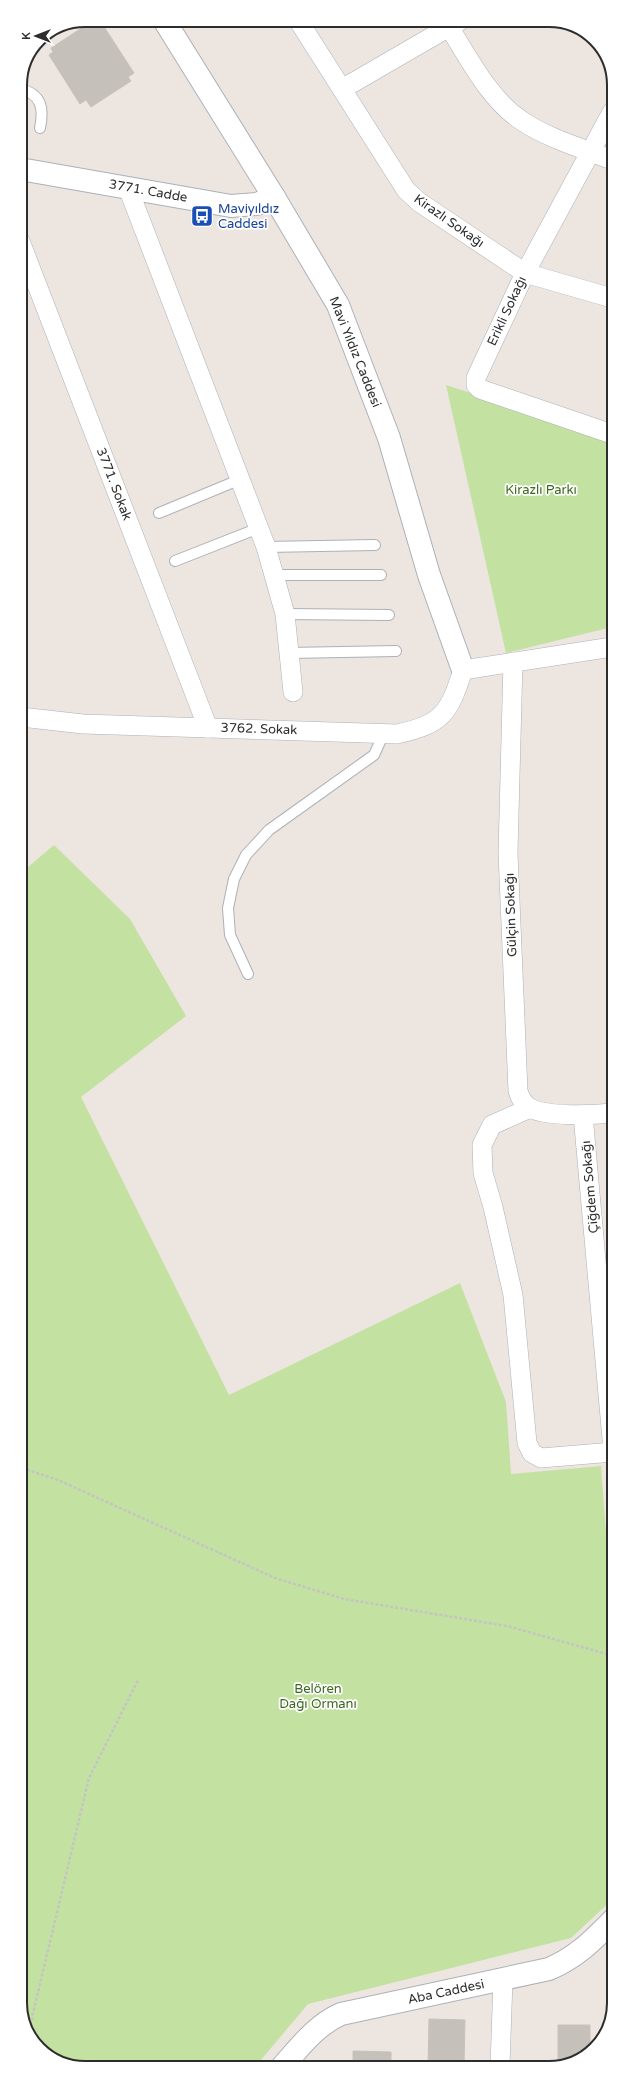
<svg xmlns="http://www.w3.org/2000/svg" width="634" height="2088" viewBox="0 0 634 2088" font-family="'Varela Round',sans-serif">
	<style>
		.green { fill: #c3e1a0 }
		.building { fill: #c6c0bb; stroke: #c9c1ba }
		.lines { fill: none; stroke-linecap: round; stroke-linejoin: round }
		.lane-casing { stroke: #adb1b8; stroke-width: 12 }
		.street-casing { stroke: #adb1b8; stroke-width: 20 }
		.secondary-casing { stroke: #adb1b8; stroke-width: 24 }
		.path { stroke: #c4c4c4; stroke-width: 2.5; stroke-dasharray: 3 2; stroke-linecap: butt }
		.lane { stroke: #fff; stroke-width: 10 }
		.street { stroke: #fff; stroke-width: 19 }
		.secondary { stroke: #fff; stroke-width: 22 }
		.labels { text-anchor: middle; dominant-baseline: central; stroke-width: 3.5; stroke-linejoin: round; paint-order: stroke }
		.street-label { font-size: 13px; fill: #2d2d2d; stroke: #fff }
		.transit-label { font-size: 13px; fill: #164399; stroke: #fff; text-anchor: start }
		.park-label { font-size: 13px; fill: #3c681f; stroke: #fff }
		.rim { fill: none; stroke: #2d2d2d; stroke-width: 2 }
	</style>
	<rect width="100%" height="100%" fill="#ede5e0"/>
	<g class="green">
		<polygon points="446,385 612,439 612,627 506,653"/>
		<polygon points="54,845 130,919 186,1016 81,1097 229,1395 460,1283 506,1402 511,1474 601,1466 614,1639 614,1898 571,1938 308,2004 255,2067 81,2068 42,2052 22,2020 21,873"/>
	</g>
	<g class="building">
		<polygon points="94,20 97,25 101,22 134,73 128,77 131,81 91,107 86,100 80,104 49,55 53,52 51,48"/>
		<polygon points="429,2019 465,2020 464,2066 428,2066"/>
		<polygon points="558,2025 590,2025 590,2050 566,2066 558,2066"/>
		<polygon points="353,2051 391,2052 391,2067 353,2067"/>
	</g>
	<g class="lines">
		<g class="lane-casing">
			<g id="lane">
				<path d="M 20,89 C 42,94 44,109 40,128"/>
				<polyline points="159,513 241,479"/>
				<polyline points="266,547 375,545"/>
				<polyline points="175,561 259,528"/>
				<polyline points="274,575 381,575"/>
				<polyline points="285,614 389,615"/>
				<polyline points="289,653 396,651"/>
				<polyline points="248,974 230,935 228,908 234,879 246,855 269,830 374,755 384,733"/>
			</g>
		</g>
		<g class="street-casing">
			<g id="street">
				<polyline points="298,20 406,190 419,202 525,273 612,298"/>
				<path d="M 449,27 C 470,60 489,99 522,121 C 549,139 582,148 612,160"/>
				<polyline points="342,89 461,20"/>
				<polyline points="612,112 525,273 476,378 476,385 480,389 612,434"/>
				<polyline points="128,188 266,547 285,614 293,692"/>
				<polyline points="20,241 208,728"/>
				<path d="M 513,662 L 508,853 L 518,1091 C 520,1098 523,1104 530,1108 C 547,1117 593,1115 613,1113"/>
				<path d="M 21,717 L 83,724 L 397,734 C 443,724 449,713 463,670 L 612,647"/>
				<polyline points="530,1108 492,1125 482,1145 483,1173 493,1207 513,1295 527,1443 532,1453 541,1458 613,1452"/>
				<polyline points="583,1115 613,1450"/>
				<polyline points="500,2066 503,1980"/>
			</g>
		</g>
		<g class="secondary-casing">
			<g id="secondary">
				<polyline points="164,20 274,197 338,305 389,438 429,575 463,670"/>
				<polyline points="20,169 231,206 257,204 274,197"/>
				<path d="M 282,2067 C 300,2047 316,2025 341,2014 L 549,1969 C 577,1957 592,1941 614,1919"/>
			</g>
		</g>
		<g class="path">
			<polyline points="22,1468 58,1480 275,1578 344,1599 507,1626 614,1656"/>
			<polyline points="29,2030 89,1778 138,1680"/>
		</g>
		<use href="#lane" class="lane"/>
		<use href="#street" class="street"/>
		<use href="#secondary" class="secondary"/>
	</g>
	<defs>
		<g id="bus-square" transform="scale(1.15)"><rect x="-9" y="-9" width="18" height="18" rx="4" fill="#1a4fb4" stroke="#fff"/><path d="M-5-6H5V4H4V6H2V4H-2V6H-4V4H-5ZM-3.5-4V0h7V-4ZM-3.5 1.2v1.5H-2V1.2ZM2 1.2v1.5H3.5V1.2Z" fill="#fff"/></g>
	</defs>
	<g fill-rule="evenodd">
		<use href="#bus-square" x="202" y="216"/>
	</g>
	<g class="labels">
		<g class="street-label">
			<text transform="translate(148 191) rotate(10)">3771. Cadde</text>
			<text transform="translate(449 221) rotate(35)">Kirazlı Sokağı</text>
			<text transform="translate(507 311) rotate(-65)">Erikli Sokağı</text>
			<text transform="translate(355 352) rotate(68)">Mavi Yıldız Caddesi</text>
			<text transform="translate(114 484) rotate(69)">3771. Sokak</text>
			<text transform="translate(259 729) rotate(2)">3762. Sokak</text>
			<text transform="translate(511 915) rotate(-92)">Gülçin Sokağı</text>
			<text transform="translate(590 1187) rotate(-95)">Çiğdem Sokağı</text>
			<text transform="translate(446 1992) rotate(-12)">Aba Caddesi</text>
		</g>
		<g class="transit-label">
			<text x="218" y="209">Maviyıldız<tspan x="218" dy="15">Caddesi</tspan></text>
		</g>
		<g class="park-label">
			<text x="541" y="490">Kirazlı Parkı</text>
			<text x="318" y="1689">Belören<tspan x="318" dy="15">Dağı Ormanı</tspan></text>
		</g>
	</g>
	<path d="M0 0H634V2088H0ZM85 27H549A58 58 0 0 1 607 85V2003A58 58 0 0 1 549 2061H85A58 58 0 0 1 27 2003V85A58 58 0 0 1 85 27Z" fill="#fff" fill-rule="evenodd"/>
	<path class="rim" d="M85 27H549A58 58 0 0 1 607 85V2003A58 58 0 0 1 549 2061H85A58 58 0 0 1 27 2003V85A58 58 0 0 1 85 27Z"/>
	<g transform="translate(36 36) rotate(270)" stroke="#ffffff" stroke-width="3" paint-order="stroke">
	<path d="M0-3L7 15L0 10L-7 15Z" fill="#2d2d2d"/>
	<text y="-6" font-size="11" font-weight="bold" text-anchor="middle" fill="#2d2d2d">K</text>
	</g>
</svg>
